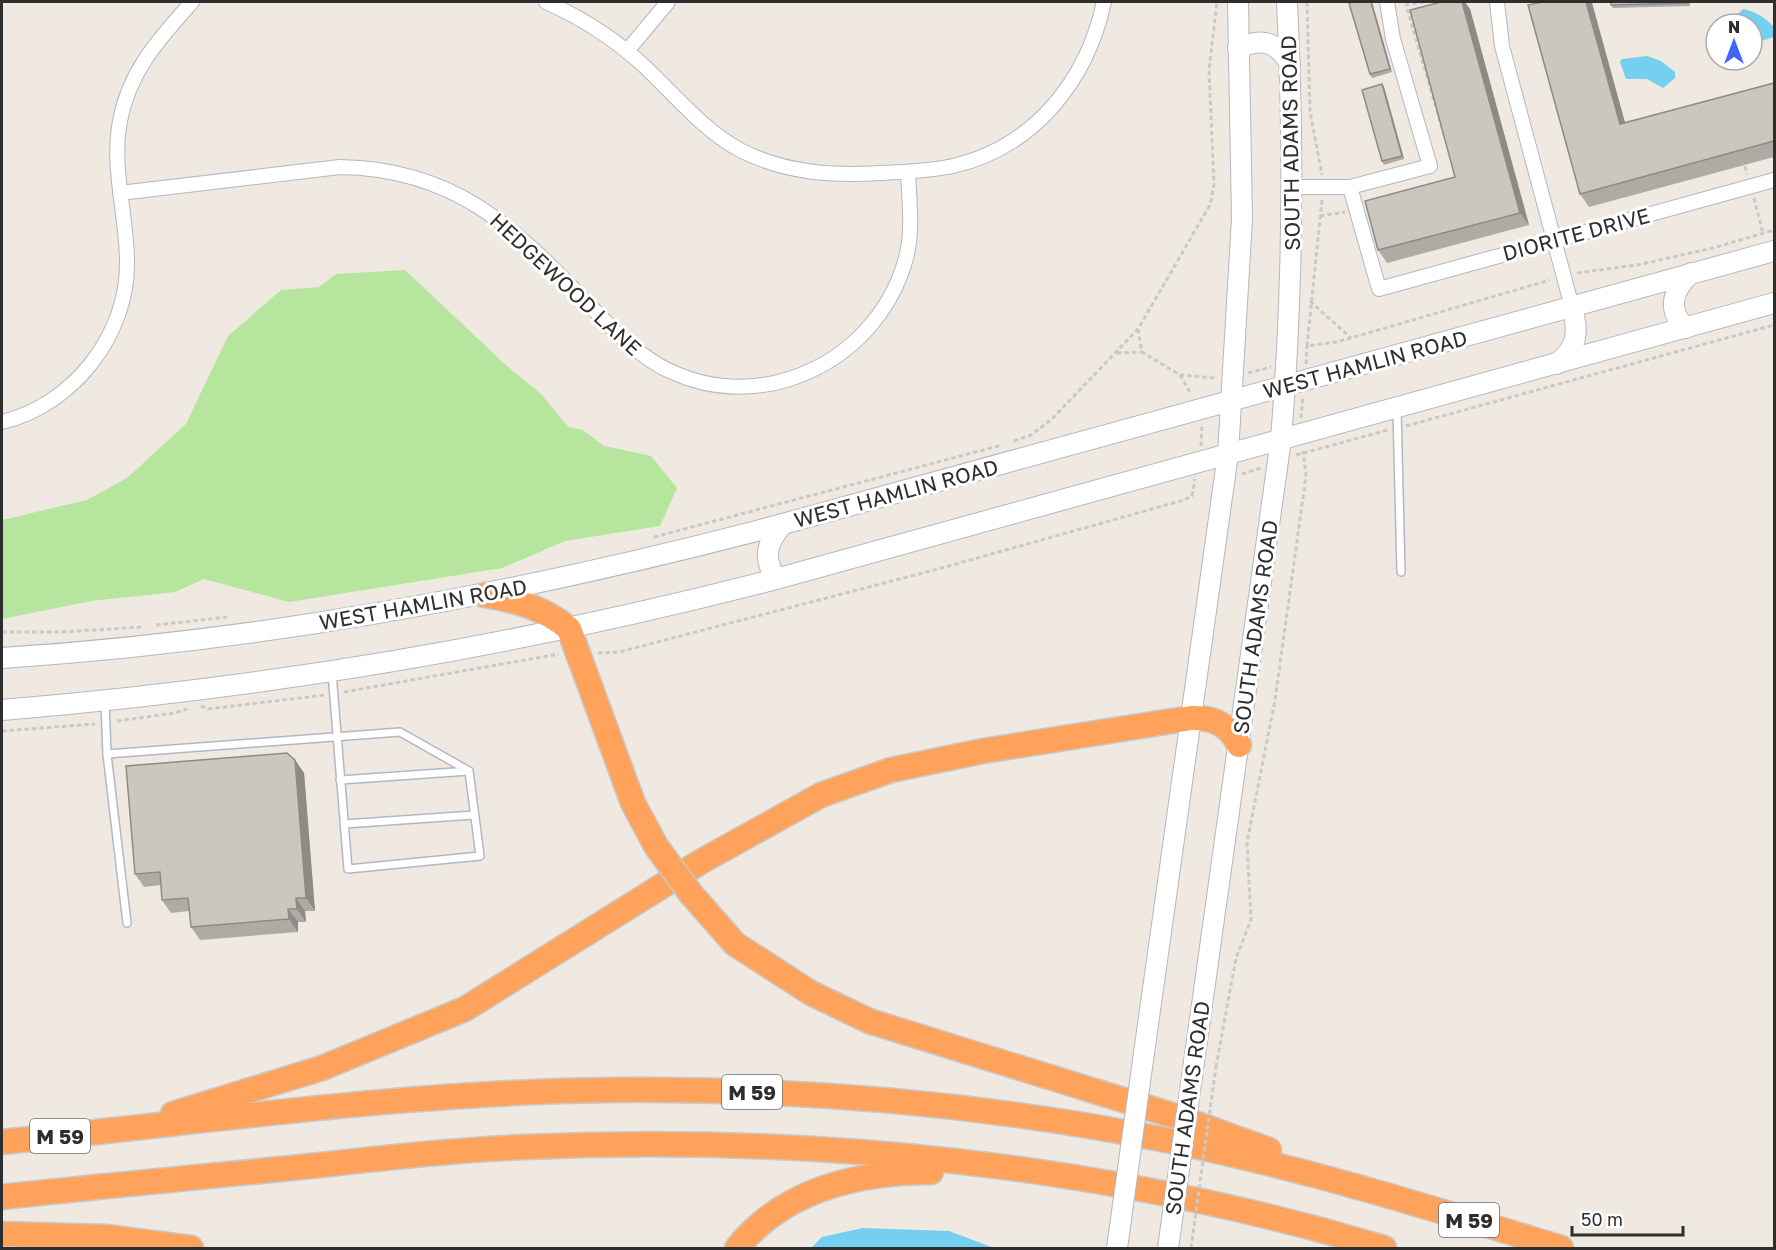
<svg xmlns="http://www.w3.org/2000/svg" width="1776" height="1250" viewBox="0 0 1776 1250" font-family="'Golos Text',sans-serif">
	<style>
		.green { fill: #b6e59e }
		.water { fill: #75cff0 }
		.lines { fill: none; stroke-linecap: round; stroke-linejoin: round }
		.service-casing { stroke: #b4b7c1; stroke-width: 10 }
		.minor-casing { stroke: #b4b7c1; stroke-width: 16 }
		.secondary-casing { stroke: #b4b7c1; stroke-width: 22 }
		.motorway-casing { stroke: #c9c9c9; stroke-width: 27 }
		.path { stroke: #c9c9c9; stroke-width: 3; stroke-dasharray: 4.5 3; stroke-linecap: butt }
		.service { stroke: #fff; stroke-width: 7 }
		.minor { stroke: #fff; stroke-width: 14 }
		.secondary { stroke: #fff; stroke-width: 20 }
		.motorway { stroke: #ffa35c; stroke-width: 24 }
		.secondary-bridge-casing { stroke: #b4b7c1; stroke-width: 22; stroke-linecap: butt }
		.motorway-bridge-casing { stroke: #c9c9c9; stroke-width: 27; stroke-linecap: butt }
		.path-bridge { stroke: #c9c9c9; stroke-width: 3; stroke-dasharray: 4.5 3; stroke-linecap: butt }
		.secondary-bridge { stroke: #fff; stroke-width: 20 }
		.motorway-bridge { stroke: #ffa35c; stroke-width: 24 }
		.wall { fill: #afaba4 }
		.shaded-wall { fill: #8e8b86 }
		.building { fill: #cbc7bf; stroke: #8e8b86; stroke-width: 1.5 }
		.labels { text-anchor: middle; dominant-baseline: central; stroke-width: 6; stroke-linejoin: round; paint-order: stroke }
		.shield { fill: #fff; stroke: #6d6d6d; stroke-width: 1.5 }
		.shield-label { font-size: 20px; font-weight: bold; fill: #2e2e2e }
		.street-label { font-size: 21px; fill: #2e2e2e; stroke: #fff }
	</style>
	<rect width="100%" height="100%" fill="#efe9e1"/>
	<polygon class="green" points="405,270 509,368 541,394 568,427 583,430 604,446 651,456 677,488 660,526 565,541 502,568 289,602 204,579 175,592 91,601 2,619 2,520 87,500 127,478 186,424 228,336 281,290 319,287 336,274"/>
	<g class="water">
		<path d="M 1743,9 C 1755,11 1764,17 1773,26 L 1774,37 L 1752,44 L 1752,24 L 1728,24 Z"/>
		<polygon points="1647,56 1661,61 1675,72 1675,78 1663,88 1647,79 1626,79 1620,62 1622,59"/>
		<polygon points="863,1228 949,1231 994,1248 811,1248 822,1237"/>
	</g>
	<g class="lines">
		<g class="service-casing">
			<g id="service">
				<polyline points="1397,410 1401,572"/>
				<polyline points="105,701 107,754 127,923"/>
				<path d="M 107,754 L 400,732 L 469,771 L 480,856 L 348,869 C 342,803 337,738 332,673"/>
				<polyline points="340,780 469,771"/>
				<polyline points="344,824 474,815"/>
			</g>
		</g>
		<g class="minor-casing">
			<g id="minor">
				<path d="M 546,2 C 582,18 615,39 644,66 C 674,94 703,130 740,150 C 785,173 831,176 881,173 C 905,172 929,171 953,166 C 1035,147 1087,80 1104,2"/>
				<polyline points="1497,2 1502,46 1572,307"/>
				<polyline points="627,51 668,2"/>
				<polyline points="1292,187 1350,187 1430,166 1393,39 1387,2"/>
				<polyline points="1350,187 1379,289 1774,180"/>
				<path d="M 120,193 L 340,167 C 477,169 535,253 624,340 C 638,351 653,364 670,371 C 767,417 882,357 907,254 C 913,227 909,199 908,172"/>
				<path d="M 2,422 C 73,405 128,335 127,262 C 127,215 111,168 120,121 C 129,71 160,38 192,2"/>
			</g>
		</g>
		<g class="secondary-casing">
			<g id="secondary">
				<path d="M 1238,48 C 1262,37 1277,42 1290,64"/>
				<path d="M 1686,328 C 1666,310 1673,289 1691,273"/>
				<path d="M 1556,364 C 1578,348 1579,332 1572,307"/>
				<path d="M 776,579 C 762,557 767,542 783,524"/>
				<path d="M 2,658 C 266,641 527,592 783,524 L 1774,251"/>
				<path d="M 2,710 C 268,688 517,646 776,579 L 1774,303"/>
				<polyline points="1144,1053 1228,454 1242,219 1238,2"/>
				<path d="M 1194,1062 L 1281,439 C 1293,294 1294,148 1287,2"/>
			</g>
		</g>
		<g class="motorway-casing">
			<g id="motorway">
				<path d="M 484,595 C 515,600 545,608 569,629 L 633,803 L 656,846"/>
				<polyline points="691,894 735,944 811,993 869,1021 1178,1117 1269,1150"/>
				<path d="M 173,1114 L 322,1068 L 465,1009 L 702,861 L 821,795 L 891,770 L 983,751 L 1191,718 C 1213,717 1229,724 1239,745"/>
				<path d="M 2,1142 C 203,1122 408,1092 610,1090 C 798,1088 987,1104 1171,1141 C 1303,1168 1432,1208 1561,1248"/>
				<path d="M 2,1197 C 101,1186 201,1177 301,1167 C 376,1159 450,1150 525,1147 C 813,1134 1107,1165 1384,1248"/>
				<polyline points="2,1234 106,1237 191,1248"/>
				<path d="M 737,1248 C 785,1189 858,1172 931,1172"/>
			</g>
		</g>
		<g class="path">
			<polyline points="1307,2 1310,111 1322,175"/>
			<polyline points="1424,2 1406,5 1444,135"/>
			<polyline points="1745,166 1747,174"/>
			<polyline points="1754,198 1763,234"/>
			<polyline points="1322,200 1307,346 1337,342 1550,280"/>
			<polyline points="1320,216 1345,212"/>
			<polyline points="1577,273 1637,265 1713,248 1774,230"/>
			<polyline points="1310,301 1351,338"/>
			<polyline points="1138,329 1142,352 1180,375 1215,378"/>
			<polyline points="1117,353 1142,352"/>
			<polyline points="1306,364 1307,346"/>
			<polyline points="1248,373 1271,367"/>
			<polyline points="1180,375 1191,394"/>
			<polyline points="1301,418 1303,397"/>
			<polyline points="1406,426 1774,325"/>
			<polyline points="1014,441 1031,435 1052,419 1138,329 1210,205 1214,185 1209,70 1217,2"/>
			<polyline points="1201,446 1202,425"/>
			<polyline points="1296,455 1388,430"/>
			<polyline points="1242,474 1261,468"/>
			<polyline points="654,537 1002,445"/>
			<polyline points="156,625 227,617"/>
			<polyline points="2,632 62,632 143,627"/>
			<polyline points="598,653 619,652 938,569 1184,500 1192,496 1195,479"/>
			<polyline points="344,692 559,654"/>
			<polyline points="201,706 208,709 325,695"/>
			<polyline points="117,721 175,713 187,709"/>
			<polyline points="2,731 95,724"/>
			<polyline points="1216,1067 1236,958 1251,920 1247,842 1275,700 1306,476 1303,451"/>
		</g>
		<use href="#service" class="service"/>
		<use href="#minor" class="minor"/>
		<use href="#secondary" class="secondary"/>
		<use href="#motorway" class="motorway"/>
		<g class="secondary-bridge-casing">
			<g id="secondary-bridge">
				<polyline points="1117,1248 1144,1053"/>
				<polyline points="1168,1248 1194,1062"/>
			</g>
		</g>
		<g class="motorway-bridge-casing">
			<polyline id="motorway-bridge" points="656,846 691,894"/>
		</g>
		<polyline class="path-bridge" points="1191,1248 1216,1067"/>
		<use href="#secondary-bridge" class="secondary-bridge"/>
		<use href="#motorway-bridge" class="motorway-bridge"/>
	</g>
	<g class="wall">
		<polygon points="1690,2 1690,6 1613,8 1611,5"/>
		<polygon points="1349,3 1392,72 1372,78 1370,74"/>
		<polygon points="1592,3 1625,123 1774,83 1774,157 1589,207 1580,194"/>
		<polygon points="1470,9 1529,225 1387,263 1378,250 1455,177"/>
		<polygon points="1382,84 1384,87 1404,159 1384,165 1382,161"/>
		<polygon points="295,760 304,773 315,911 305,911 306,922 298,922 298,932 200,940 191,927 189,911 171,913 162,900 161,885 144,887 135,874"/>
	</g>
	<g class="shaded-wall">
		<polygon points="1371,2 1372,2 1392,72 1390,69"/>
		<polygon points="1462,2 1465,2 1470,9 1529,225 1520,213"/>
		<polygon points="1586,2 1591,2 1592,3 1629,137 1620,124"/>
		<polygon points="1382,84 1384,87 1404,159 1402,156"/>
		<polygon points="295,760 304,773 315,911 306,898"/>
		<polygon points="296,898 305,911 306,922 297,909"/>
		<polygon points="288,909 298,922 298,932 289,919"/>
	</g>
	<g class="building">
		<polygon points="1354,2 1371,2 1390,69 1370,74 1349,3"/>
		<polygon points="1441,2 1462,2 1520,213 1378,250 1365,201 1455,177 1410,10"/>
		<polygon points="1542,2 1586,2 1620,124 1774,83 1774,141 1580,194 1528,5"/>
		<polygon points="1611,2 1688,2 1688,3 1611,5"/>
		<polygon points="1382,84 1402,156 1382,161 1362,90"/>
		<polygon points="287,753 295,760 306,898 296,898 297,909 288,909 289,919 191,927 188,898 162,900 160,872 135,874 126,766"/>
	</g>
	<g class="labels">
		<g class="shield">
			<rect x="722" y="1075" width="60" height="34" rx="4.5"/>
			<rect x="30" y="1119" width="60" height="34" rx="4.5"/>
			<rect x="1439" y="1203" width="60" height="34" rx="4.5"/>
		</g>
		<g class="shield-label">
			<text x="752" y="1092">M 59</text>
			<text x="60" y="1136">M 59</text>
			<text x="1469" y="1220">M 59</text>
		</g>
		<g class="street-label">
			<text transform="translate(1290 143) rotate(-91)">SOUTH ADAMS ROAD</text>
			<text transform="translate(1576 234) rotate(-15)">DIORITE DRIVE</text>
			<text transform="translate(566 284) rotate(43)">HEDGEWOOD LANE</text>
			<text transform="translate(1365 364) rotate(-15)">WEST HAMLIN ROAD</text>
			<text transform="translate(896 493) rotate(-15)">WEST HAMLIN ROAD</text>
			<text transform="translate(423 604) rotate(-10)">WEST HAMLIN ROAD</text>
			<text transform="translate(1255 627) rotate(-82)">SOUTH ADAMS ROAD</text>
			<text transform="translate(1187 1108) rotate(-82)">SOUTH ADAMS ROAD</text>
		</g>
	</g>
	<rect width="1776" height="1250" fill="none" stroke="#2e2e2e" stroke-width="6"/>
	<g transform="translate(1734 42)"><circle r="28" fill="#ffffff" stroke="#ababab" stroke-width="1.5"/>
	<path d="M0-4.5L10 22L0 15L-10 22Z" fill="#4264fb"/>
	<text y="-9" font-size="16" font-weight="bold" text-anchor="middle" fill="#2e2e2e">N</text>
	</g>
	<path d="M1572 1226v9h111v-9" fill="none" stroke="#2e2e2e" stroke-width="3"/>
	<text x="1581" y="1226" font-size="18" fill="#2e2e2e" stroke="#ffffff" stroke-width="4.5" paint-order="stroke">50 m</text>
</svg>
